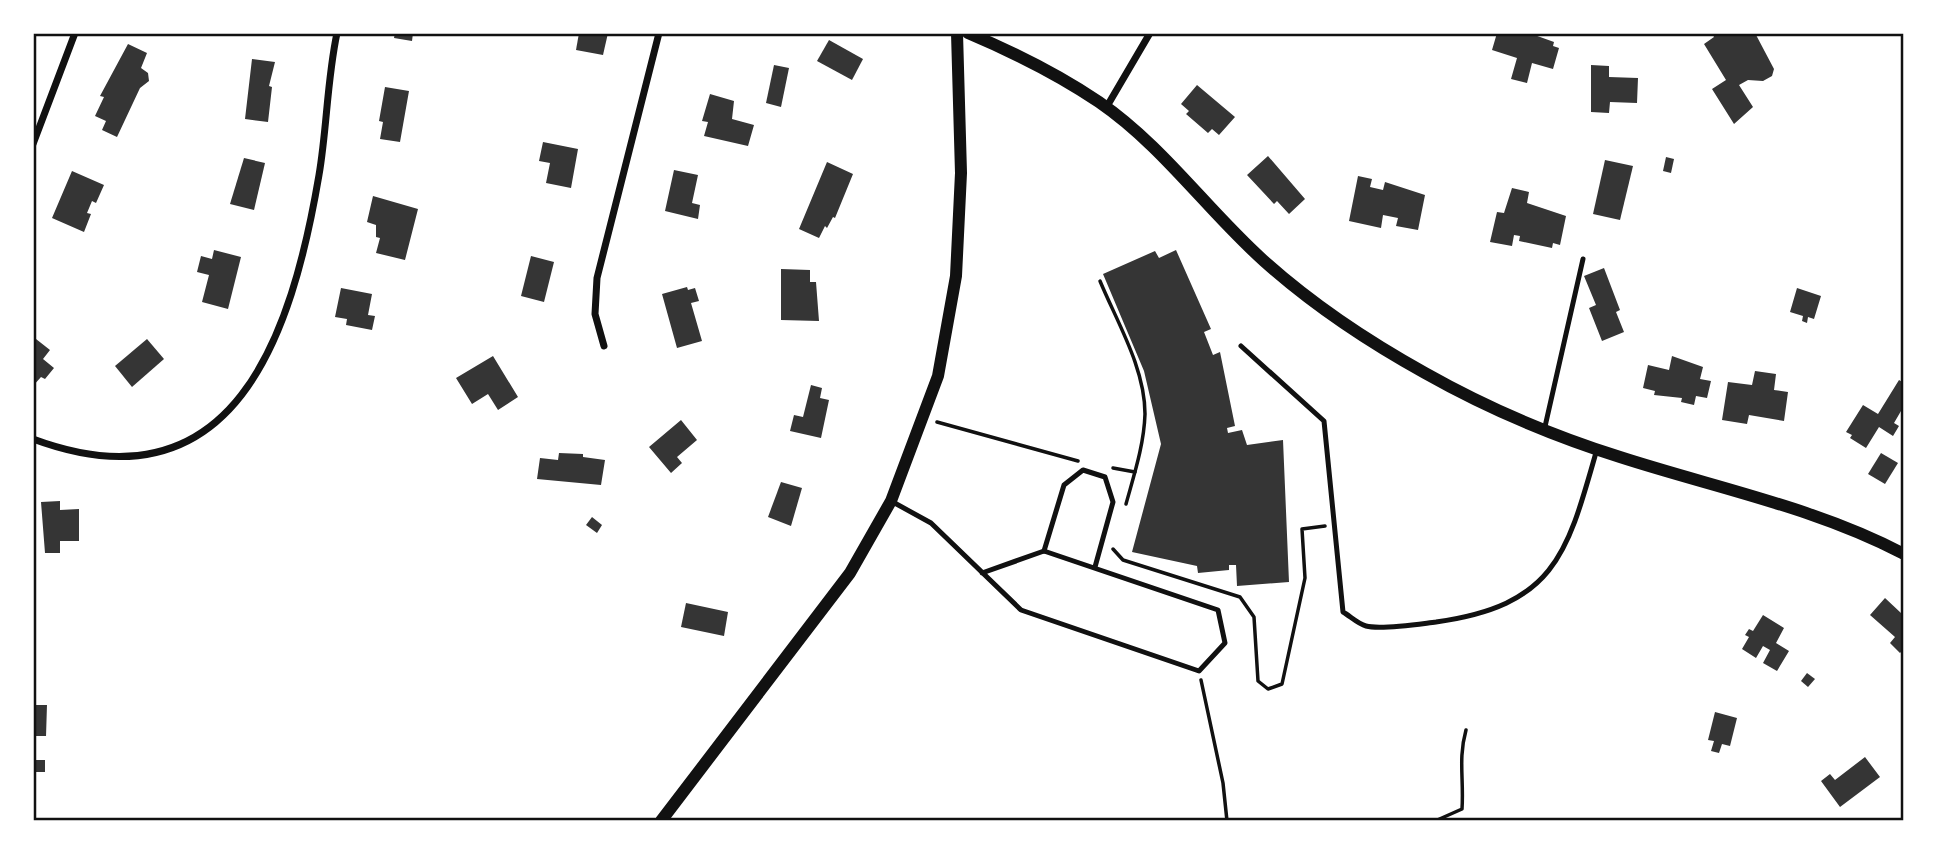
<svg xmlns="http://www.w3.org/2000/svg" width="1937" height="854" viewBox="0 0 1937 854" font-family="Roboto,sans-serif">
	<style>
		.building { fill: #353535 }
		.lines { fill: none; stroke-linecap: round; stroke-linejoin: round }
		.path { stroke: #111; stroke-width: 3.5 }
		.service { stroke: #111; stroke-width: 5 }
		.minor { stroke: #111; stroke-width: 7 }
		.tertiary { stroke: #111; stroke-width: 12 }
		.neatline { fill: none; stroke: #111; stroke-width: 2.5 }
	</style>
	<rect width="100%" height="100%" fill="#fff"/>
	<g class="building">
		<polygon points="395,33 413,33 412,41 394,38"/>
		<polygon points="579,33 608,33 603,55 576,50"/>
		<polygon points="1497,33 1529,33 1554,42 1553,46 1559,48 1553,69 1532,63 1527,83 1511,79 1517,58 1492,50"/>
		<polygon points="1712,33 1755,33 1774,69 1772,76 1763,81 1748,80 1739,85 1753,107 1734,124 1712,89 1726,80 1704,44 1714,37"/>
		<polygon points="829,40 863,59 852,80 817,61"/>
		<polygon points="128,44 147,53 141,68 148,73 149,81 140,88 117,137 102,130 106,121 95,116 104,97 100,96"/>
		<polygon points="252,59 275,62 269,86 272,87 268,122 245,119"/>
		<polygon points="774,65 789,68 781,107 766,103"/>
		<polygon points="1591,65 1609,66 1609,77 1638,78 1637,103 1610,102 1609,113 1591,112"/>
		<polygon points="1197,85 1235,117 1219,135 1212,129 1208,133 1186,114 1189,111 1181,104"/>
		<polygon points="385,87 409,91 400,142 380,139 383,122 379,121"/>
		<polygon points="710,94 734,101 732,119 754,125 748,146 704,136 708,122 702,121"/>
		<polygon points="543,142 578,149 571,188 546,183 550,163 539,161"/>
		<polygon points="1268,156 1305,199 1289,214 1277,201 1274,204 1247,175"/>
		<polygon points="1666,157 1674,159 1671,173 1663,171"/>
		<polygon points="244,158 265,163 254,210 230,204"/>
		<polygon points="1605,160 1633,166 1620,220 1593,214"/>
		<polygon points="827,162 853,174 835,218 833,217 827,228 825,226 819,238 799,229"/>
		<polygon points="674,170 698,175 692,203 700,205 698,219 665,211"/>
		<polygon points="72,171 104,185 96,203 92,201 87,213 91,214 84,232 52,218"/>
		<polygon points="1358,176 1372,179 1370,187 1383,190 1385,182 1425,195 1418,230 1396,226 1398,218 1383,215 1381,228 1349,221"/>
		<polygon points="1512,188 1529,192 1527,203 1566,216 1560,245 1553,243 1552,248 1519,241 1520,236 1514,235 1512,246 1490,242 1497,212 1504,213"/>
		<polygon points="373,196 418,209 405,260 376,253 380,238 376,237 376,225 367,222"/>
		<polygon points="214,250 241,257 228,309 202,302 209,275 197,272 201,256 212,259"/>
		<polygon points="1176,250 1211,329 1204,332 1213,355 1220,352 1235,426 1227,428 1228,433 1242,430 1247,445 1283,440 1289,582 1237,586 1236,565 1229,565 1229,570 1198,573 1197,566 1132,552 1161,444 1144,371 1103,274 1155,251 1159,258"/>
		<polygon points="531,256 554,262 544,302 521,296"/>
		<polygon points="1604,268 1620,310 1616,312 1624,332 1602,341 1589,308 1596,305 1584,276"/>
		<polygon points="781,269 810,270 810,282 816,282 819,321 781,320"/>
		<polygon points="687,287 688,290 695,288 699,301 691,303 702,341 677,348 662,294"/>
		<polygon points="341,288 372,294 368,315 375,316 372,330 346,325 347,319 335,317"/>
		<polygon points="1797,288 1821,296 1814,319 1808,317 1807,323 1802,321 1803,316 1790,312"/>
		<polygon points="36,339 50,350 43,359 54,368 45,379 41,377 33,386 33,343"/>
		<polygon points="147,339 164,359 132,387 115,366"/>
		<polygon points="493,356 518,397 498,410 488,394 472,404 456,378"/>
		<polygon points="1672,356 1703,367 1700,379 1711,381 1707,398 1696,396 1694,405 1681,402 1682,398 1654,395 1655,391 1643,388 1648,365 1669,370"/>
		<polygon points="1755,371 1776,374 1774,390 1788,392 1784,421 1749,415 1747,424 1722,420 1728,382 1752,385"/>
		<polygon points="1899,380 1904,383 1904,412 1901,411 1894,423 1899,426 1893,436 1879,427 1866,448 1850,438 1852,435 1846,432 1863,405 1878,414"/>
		<polygon points="811,385 822,388 820,398 829,400 821,438 790,431 794,415 803,417"/>
		<polygon points="681,420 697,440 677,457 682,463 671,473 649,447"/>
		<polygon points="559,453 583,454 583,457 605,460 601,485 537,479 540,458 558,460"/>
		<polygon points="1881,453 1898,463 1885,484 1868,474"/>
		<polygon points="781,482 802,488 791,526 768,517"/>
		<polygon points="60,501 60,510 79,509 79,541 60,541 60,553 45,553 41,502"/>
		<polygon points="592,517 602,525 597,533 586,525"/>
		<polygon points="1885,598 1901,613 1904,611 1904,649 1900,653 1890,643 1895,637 1870,615"/>
		<polygon points="686,603 728,612 724,636 681,627"/>
		<polygon points="1763,615 1784,628 1776,643 1789,651 1777,671 1763,663 1770,650 1763,646 1756,658 1742,649 1749,637 1745,635 1749,629 1753,631"/>
		<polygon points="1807,673 1815,679 1808,687 1801,681"/>
		<polygon points="33,705 47,705 46,736 33,736"/>
		<polygon points="1715,712 1737,718 1730,746 1722,744 1719,753 1711,751 1714,741 1708,740"/>
		<polygon points="1865,757 1880,777 1840,807 1821,781 1830,774 1835,780"/>
		<rect x="33" y="760" width="12" height="12"/>
	</g>
	<g class="lines">
		<g class="path">
			<path d="M 1100,281 C 1117,322 1145,368 1145,414 C 1144,445 1134,475 1126,504"/>
			<polyline points="937,422 1078,461"/>
			<polyline points="1113,468 1135,472"/>
			<polyline points="1113,549 1123,560 1240,597 1254,617 1258,681 1268,689 1282,684 1305,578 1302,529 1325,526"/>
			<polyline points="1201,680 1223,783 1227,821"/>
			<path d="M 1435,821 L 1462,809 C 1464,779 1458,759 1466,730"/>
		</g>
		<g class="service">
			<path d="M 1241,346 L 1324,421 L 1343,612 C 1350,616 1358,624 1366,626 C 1381,630 1419,624 1436,622 C 1555,605 1567,555 1597,449"/>
			<polyline points="1544,431 1583,259"/>
			<polyline points="891,501 931,523 1021,610 1199,671 1225,643 1218,610 1044,551 982,573"/>
			<polyline points="1044,551 1064,485 1083,470 1105,477 1113,502 1095,567"/>
		</g>
		<g class="minor">
			<polyline points="1106,108 1150,33"/>
			<polyline points="33,144 75,33"/>
			<polyline points="604,346 595,314 597,278 659,33"/>
			<path d="M 33,439 C 235,514 292,334 319,175 C 327,128 327,80 337,33"/>
		</g>
		<g class="tertiary">
			<path d="M 968,33 C 1013,52 1059,75 1099,102 C 1163,146 1207,210 1264,261 C 1312,304 1369,342 1425,373 C 1487,408 1553,436 1620,457 C 1716,488 1814,507 1904,554"/>
			<polyline points="661,821 850,573 891,501 938,376 956,276 961,173 957,33"/>
		</g>
	</g>
	<rect width="1937" height="854" fill="none" stroke="#ffffff" stroke-width="70"/>
	<rect x="35" y="35" width="1867" height="784" class="neatline"/>
</svg>
